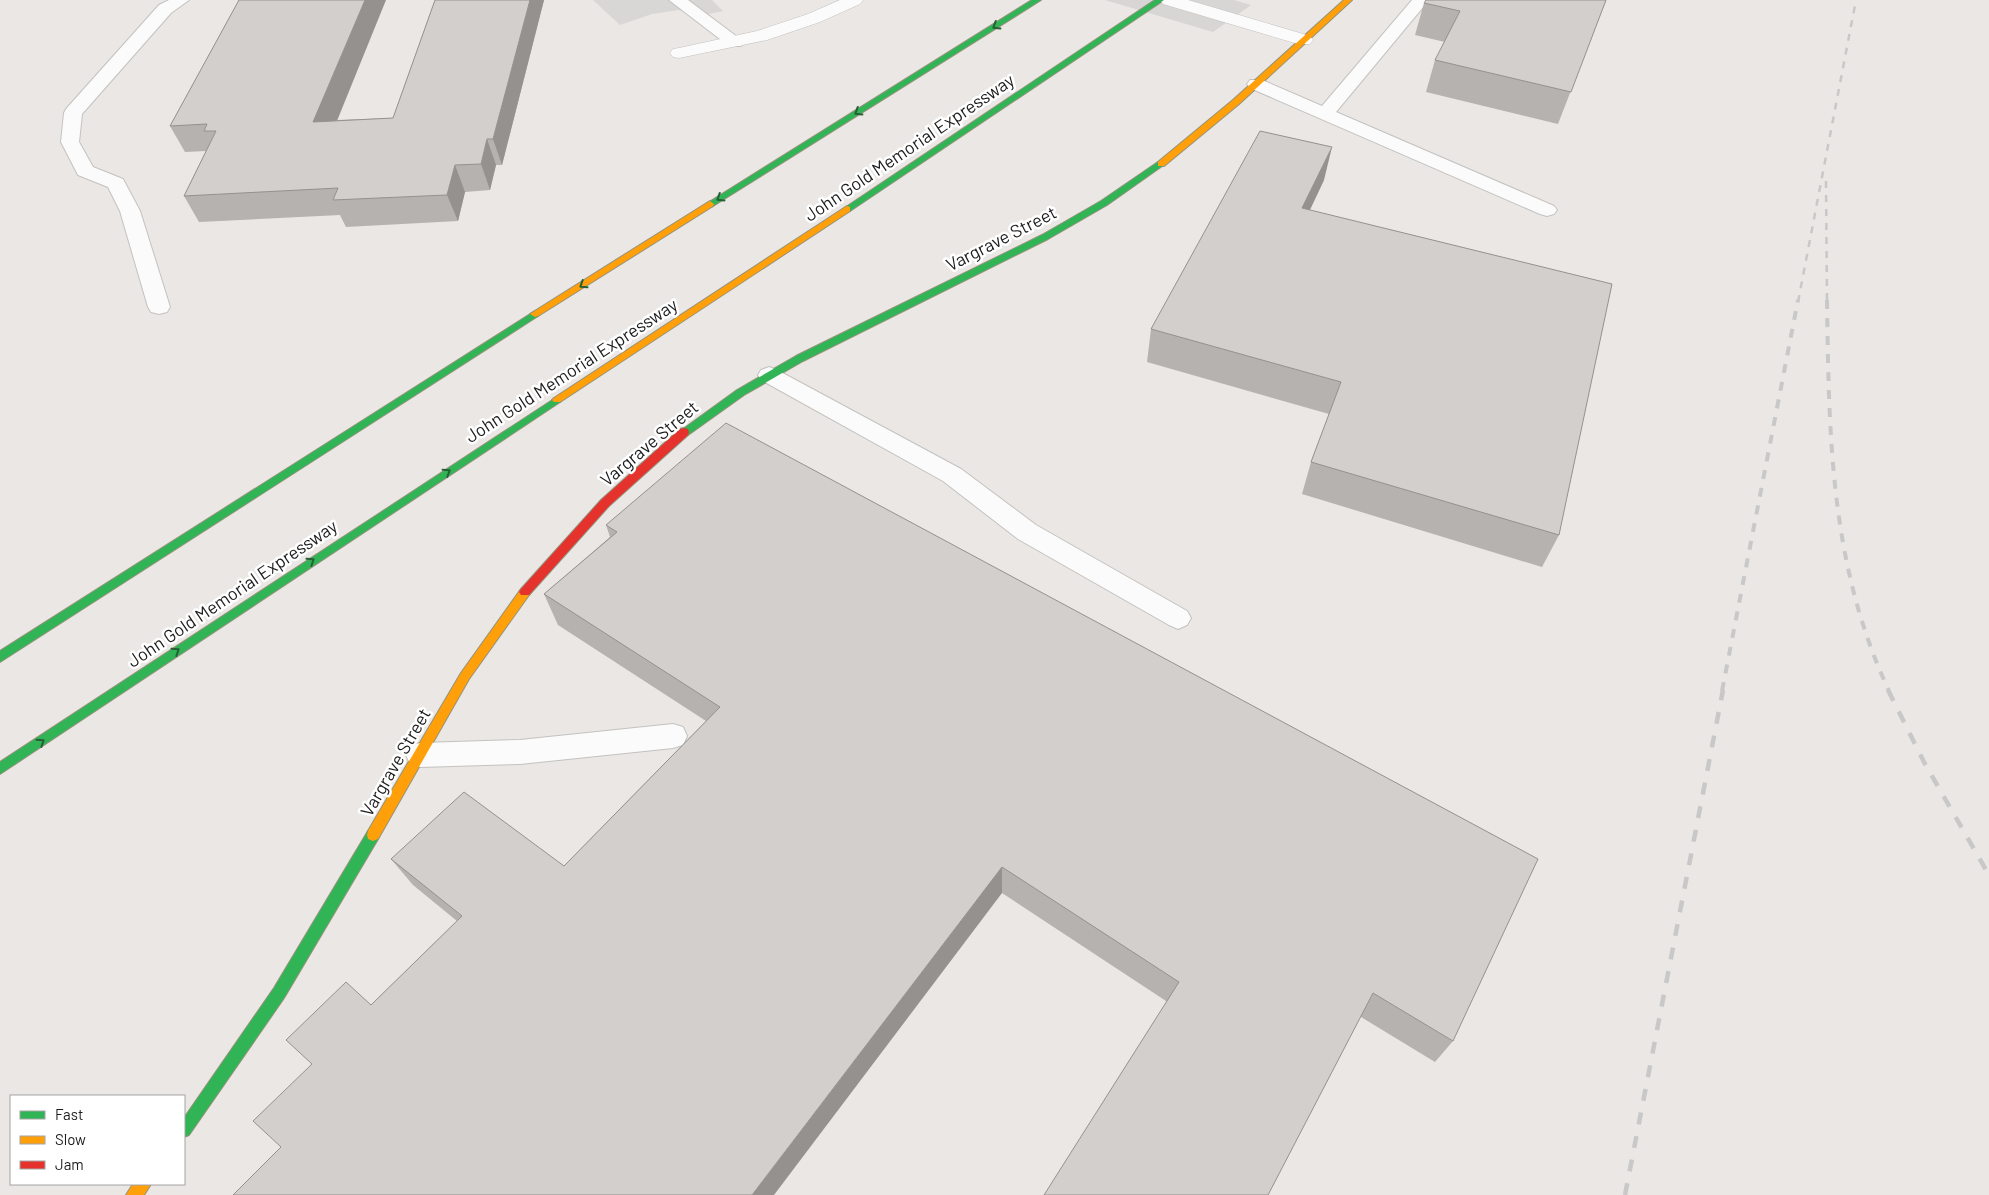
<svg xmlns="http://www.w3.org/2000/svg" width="1989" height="1195" viewBox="0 0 1989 1195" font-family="Barlow,sans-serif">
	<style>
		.religious { fill: #d8d7d6 }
		.pier { fill: #d7d6d5 }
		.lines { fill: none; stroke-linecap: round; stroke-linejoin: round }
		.lane-casing { stroke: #c3c2c0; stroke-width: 2 }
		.street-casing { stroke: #c3c2c0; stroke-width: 1 }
		.fast-casing { stroke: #95937c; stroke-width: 2 }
		.slow-casing { stroke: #95937c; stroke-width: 2 }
		.jam-casing { stroke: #95937c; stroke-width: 2 }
		.lane { fill: #fcfbfb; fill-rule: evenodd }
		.street { fill: #fcfbfb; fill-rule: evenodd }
		.fast { fill: #30b455; fill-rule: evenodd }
		.slow { fill: #ff9f0a; fill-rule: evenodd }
		.jam { fill: #e5322d; fill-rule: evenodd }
		.rail-far2 { stroke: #c9c8c8; stroke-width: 2.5; stroke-dasharray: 7 7; stroke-linecap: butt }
		.rail-far1 { stroke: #c9c8c8; stroke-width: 4; stroke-dasharray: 9 9; stroke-linecap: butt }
		.rail { stroke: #c9c8c8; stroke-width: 4.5; stroke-dasharray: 12 12; stroke-linecap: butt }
		.wall { fill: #b5b2af }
		.shaded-wall { fill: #94918f }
		.building { fill: #d3cfcc; stroke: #94918f }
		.oneway { stroke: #256036 }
		.labels { text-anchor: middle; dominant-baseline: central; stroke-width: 5; stroke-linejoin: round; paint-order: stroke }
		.street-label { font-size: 18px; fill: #1c1c1c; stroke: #fff }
	</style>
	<rect width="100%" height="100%" fill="#eae7e4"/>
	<polygon class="religious" points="593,0 712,0 723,11 699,16 679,10 652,14 620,25"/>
	<polygon class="pier" points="1105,0 1234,0 1251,5 1213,32"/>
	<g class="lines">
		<g class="lane-casing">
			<g id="lane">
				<polygon points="169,0 189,0 171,13 82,114 79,142 93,167 123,179 140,211 170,307 167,312 159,314 151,312 148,307 120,211 108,187 78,175 61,142 64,113 66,109 159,5"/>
				<polygon points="669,0 688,0 744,42 741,46 729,46"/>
				<polygon points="1412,0 1429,0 1336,112 1554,206 1557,210 1554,214 1547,216 1540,214 1250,88 1247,84 1250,80 1262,80 1322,106"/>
				<polygon points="769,367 777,370 961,469 1036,525 1187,611 1191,618 1187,625 1178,629 1169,625 1018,539 943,481 761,380 758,375 761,370"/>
				<polygon points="673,724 683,727 687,736 683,745 673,748 520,764 420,767 410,764 406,755 410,746 420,743 520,740"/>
			</g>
		</g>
		<g class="street-casing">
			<g id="street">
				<polygon points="840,0 863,0 860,4 820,22 767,40 679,58 673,57 670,53 673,49 679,48 757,31 808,14"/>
				<polygon points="1160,0 1188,0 1310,36 1313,40 1310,44 1298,44 1163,4"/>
			</g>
		</g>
		<g class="fast-casing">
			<g id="fast">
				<polygon points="1032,0 1041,0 713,206 710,207 706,204"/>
				<polygon points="1155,0 1164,0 850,211 844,211 843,209"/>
				<polygon points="1158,162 1165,164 1107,205 1048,239 803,361 744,395 688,435 680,435 679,432 737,390 796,356 1042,235 1101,201"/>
				<polygon points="535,311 540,314 538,316 0,662 0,651"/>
				<polygon points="557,397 560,398 562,400 560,402 0,774 0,762"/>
				<polygon points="373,829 378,831 379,835 378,839 284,998 189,1135 184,1137 184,1118 274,988 368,831"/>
			</g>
		</g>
		<g class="slow-casing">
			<g id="slow">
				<polygon points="1344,0 1352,0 1239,104 1164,166 1158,166 1158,162 1233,100"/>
				<polygon points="710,201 714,204 713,206 538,316 535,317 530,314"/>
				<polygon points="847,206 850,207 850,211 560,402 554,402 552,400 554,398"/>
				<polygon points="525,588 529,589 531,592 529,595 469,679 378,839 373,841 368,839 367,835 368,831 461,673 521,589"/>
				<polygon points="133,1184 151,1184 144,1195 126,1195"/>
			</g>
		</g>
		<g class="jam-casing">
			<polygon id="jam" points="684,428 688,429 689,432 688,435 609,506 529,595 521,595 519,592 521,589 601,500 680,429"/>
		</g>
		<use href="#lane" class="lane"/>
		<use href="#street" class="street"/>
		<use href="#fast" class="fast"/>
		<use href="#slow" class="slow"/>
		<use href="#jam" class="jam"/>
		<g class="rail-far2">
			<polyline points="1826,181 1827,302"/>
			<polyline points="1798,302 1856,0"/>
		</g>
		<g class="rail-far1">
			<path d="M 1827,300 C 1829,437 1830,565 1889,691"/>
			<polyline points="1722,691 1798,300"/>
		</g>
		<g class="rail">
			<polyline points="1888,690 1925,764 1989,875"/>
			<polyline points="1625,1195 1723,690"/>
		</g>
	</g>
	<g class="wall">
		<polygon points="239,0 337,120 393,118 435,0 544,0 502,165 496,165 490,190 465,192 458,221 346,227 340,215 199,222 184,196 206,151 185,152 170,126"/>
		<polygon points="1606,0 1558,124 1426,92 1435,60 1445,42 1415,35 1424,3"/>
		<polygon points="1324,180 1310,210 1559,535 1542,567 1302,494 1311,462 1329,414 1147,362 1151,329"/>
		<polygon points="606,525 1453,1041 1435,1062 1361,1017 1166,1001 1002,893 281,1147 371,1005 457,921 413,885 391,859 564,866 706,721 558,625 544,594 610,537"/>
	</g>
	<g class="shaded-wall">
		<polygon points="365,0 386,0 326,148 313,122"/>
		<polygon points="530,0 544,0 502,165 493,139"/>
		<polygon points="487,139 496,165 490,190 481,164"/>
		<polygon points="1332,147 1324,180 1295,241 1302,208"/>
		<polygon points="455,165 465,192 458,221 447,195"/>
		<polygon points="1002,867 1002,893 774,1195 752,1195"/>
	</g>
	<g class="building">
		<polygon points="239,0 365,0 313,122 393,118 435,0 530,0 493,139 487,139 481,164 455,165 447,195 333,200 338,188 184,196 216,131 204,131 207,124 170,126"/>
		<polygon points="1426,0 1606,0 1571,92 1435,60 1460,11 1424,3"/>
		<polygon points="1260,131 1332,147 1302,208 1612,284 1559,535 1311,462 1341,382 1151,329"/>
		<polygon points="726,423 1538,859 1453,1041 1373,993 1268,1195 1044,1195 1179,982 1002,867 752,1195 233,1195 281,1147 253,1121 312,1064 286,1040 346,982 371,1005 462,916 391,859 464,792 564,866 720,707 544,594 617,532 606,525"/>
	</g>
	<defs><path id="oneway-chevron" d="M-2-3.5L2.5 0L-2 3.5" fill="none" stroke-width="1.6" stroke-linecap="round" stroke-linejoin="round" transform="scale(1.25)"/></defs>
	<g class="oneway">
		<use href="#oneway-chevron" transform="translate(996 26) rotate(148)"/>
		<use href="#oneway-chevron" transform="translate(858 112) rotate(148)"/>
		<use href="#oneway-chevron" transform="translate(720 198) rotate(148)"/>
		<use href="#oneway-chevron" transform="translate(583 285) rotate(147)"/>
		<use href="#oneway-chevron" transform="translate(447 472) rotate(-33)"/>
		<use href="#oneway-chevron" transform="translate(311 561) rotate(-34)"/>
		<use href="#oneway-chevron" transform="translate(176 651) rotate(-34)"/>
		<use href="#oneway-chevron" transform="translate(41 742) rotate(-34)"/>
	</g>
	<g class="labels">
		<g class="street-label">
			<text transform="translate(909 147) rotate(-34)">John Gold Memorial Expressway</text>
			<text transform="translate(1001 238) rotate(-27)">Vargrave Street</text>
			<text transform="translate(571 370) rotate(-33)">John Gold Memorial Expressway</text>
			<text transform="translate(649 443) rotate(-40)">Vargrave Street</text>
			<text transform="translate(232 593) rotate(-34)">John Gold Memorial Expressway</text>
			<text transform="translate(395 762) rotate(-60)">Vargrave Street</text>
		</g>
	</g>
	<rect x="10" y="1095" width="175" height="90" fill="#ffffff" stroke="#a4a4a4"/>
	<rect x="20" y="1111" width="25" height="8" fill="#30b455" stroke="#a4a4a4"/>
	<text x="55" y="1120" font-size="15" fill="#1c1c1c">Fast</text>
	<rect x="20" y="1136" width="25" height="8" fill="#ff9f0a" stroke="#a4a4a4"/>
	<text x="55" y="1145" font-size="15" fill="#1c1c1c">Slow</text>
	<rect x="20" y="1161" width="25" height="8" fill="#e5322d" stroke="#a4a4a4"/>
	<text x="55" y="1170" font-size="15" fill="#1c1c1c">Jam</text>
</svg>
